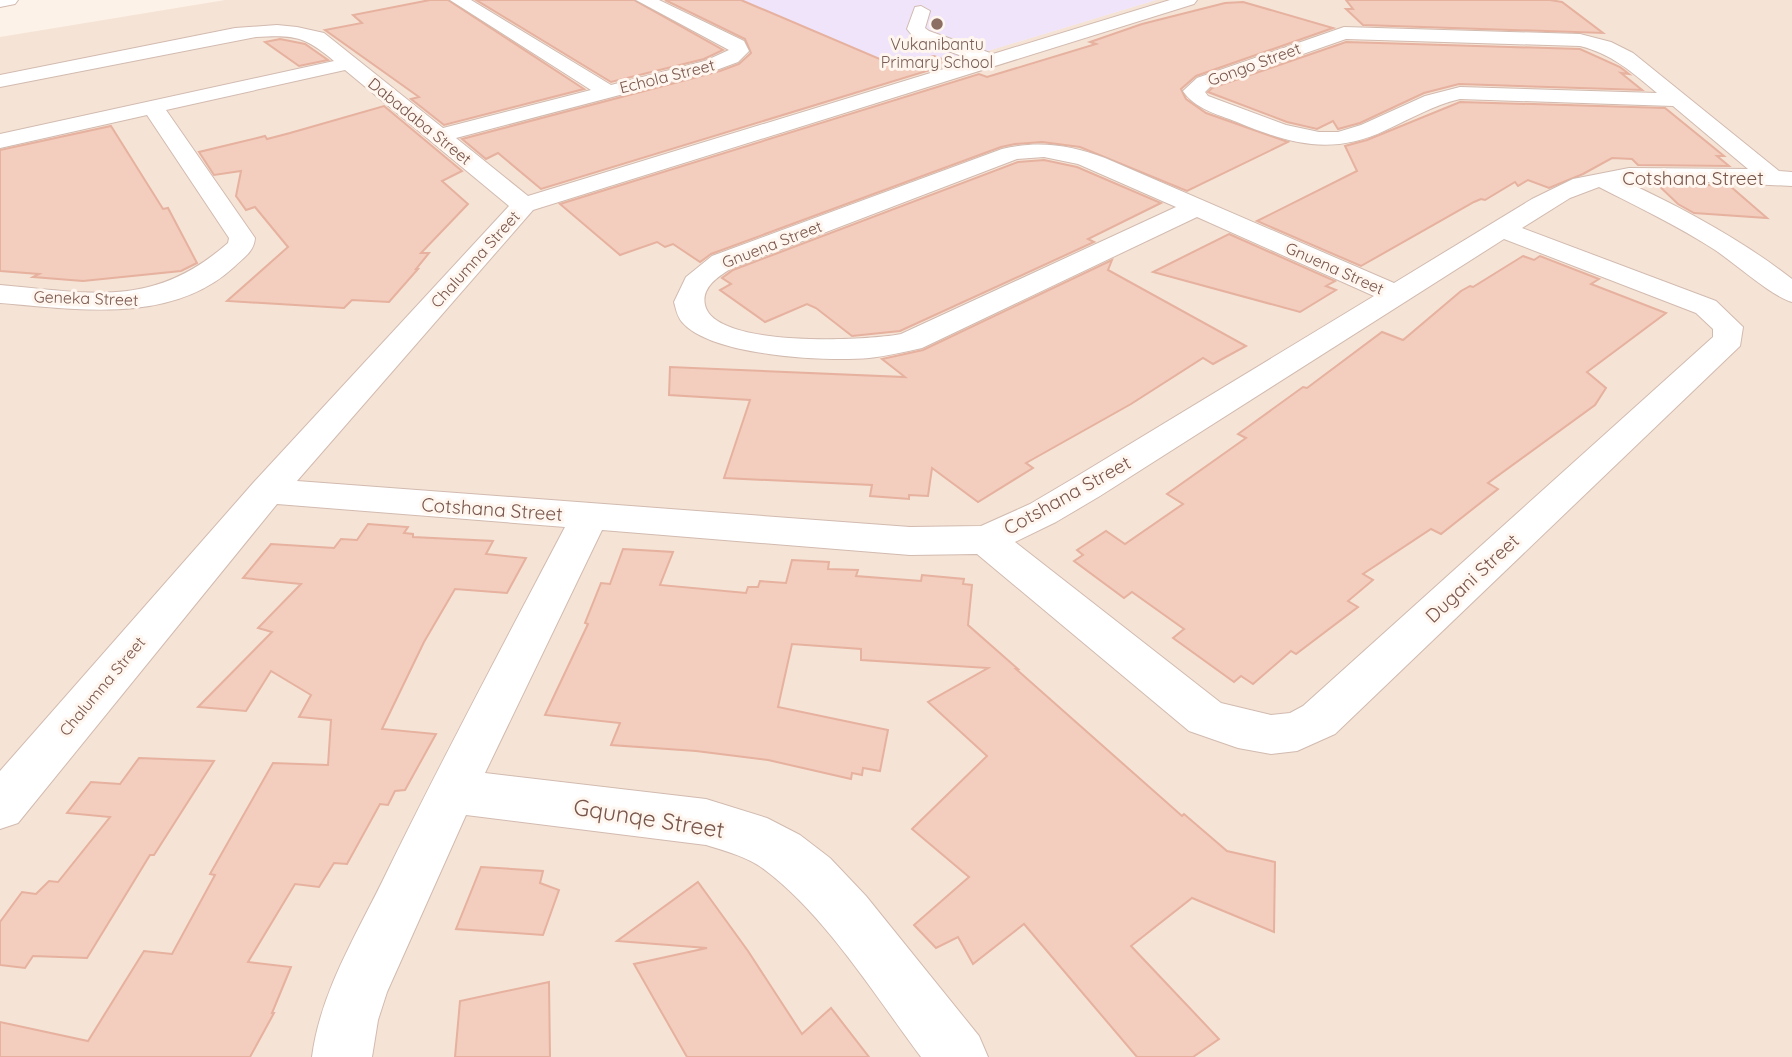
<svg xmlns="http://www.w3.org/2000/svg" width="1792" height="1057" viewBox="0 0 1792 1057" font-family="Quicksand,sans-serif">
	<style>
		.residential { fill: #f5e3d6 }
		.education { fill: #efe4fa }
		.building { fill: #f3cdbe; stroke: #e6b19e; stroke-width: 2 }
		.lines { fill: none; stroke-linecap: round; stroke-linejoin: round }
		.minor-casing { stroke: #d2baaf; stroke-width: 2 }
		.minor { fill: #fff; fill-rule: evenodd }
		.education-dot { fill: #8d6e63; stroke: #fff6ef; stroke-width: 2.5 }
		.labels { text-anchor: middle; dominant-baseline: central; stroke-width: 6; stroke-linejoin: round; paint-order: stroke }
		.far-education-label { font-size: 16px; fill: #785e54; stroke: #fff6ef }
		.far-street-label { font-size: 16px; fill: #78554a; stroke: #fff6ef }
		.street-label { font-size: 19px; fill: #78554a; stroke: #fff6ef }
		.near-street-label { font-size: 23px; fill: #78554a; stroke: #fff6ef }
	</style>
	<rect width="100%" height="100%" fill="#fdf2e8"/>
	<polygon class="residential" points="225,0 742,0 912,74 1156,0 1792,0 1792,1057 0,1057 0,37"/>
	<polygon class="education" points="742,0 1156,0 912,74"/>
	<g class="building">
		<polygon points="430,0 448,0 584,89 444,125 411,99 419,97 325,30 362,23 353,15"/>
		<polygon points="476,0 634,0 723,50 704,59 611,82"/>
		<polygon points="665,0 741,0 896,66 934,56 953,63 541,189 498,153 486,159 462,139 720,71 739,64 751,53 745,39"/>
		<polygon points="1346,0 1550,0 1562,2 1603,33 1363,25 1346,9 1353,9"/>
		<polygon points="1243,2 1333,28 1196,76 1181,89 1186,99 1206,113 1288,142 1187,191 1080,147 1042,142 1015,144 1001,147 711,254 700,262 673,244 665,247 657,242 620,255 560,204 979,74 987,77 1096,44 1090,42 1142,24 1225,3"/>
		<polygon points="280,39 305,44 328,60 299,66 265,42"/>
		<polygon points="1346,42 1580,49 1620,67 1629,74 1621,73 1642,90 1459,84 1424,93 1360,123 1338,129 1333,121 1317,129 1287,122 1208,92 1212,88"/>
		<polygon points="1460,102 1665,108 1724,156 1717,156 1729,166 1638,165 1632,159 1612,158 1583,174 1549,188 1528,180 1518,186 1515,182 1485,200 1481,199 1474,202 1361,266 1257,221 1357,171 1345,146 1367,140"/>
		<polygon points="384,106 462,171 442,181 468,204 421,253 429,253 416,269 418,269 389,302 352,300 344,308 227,301 288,247 255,207 246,210 236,196 241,171 214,175 199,152 265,136 267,139 290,133"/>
		<polygon points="111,126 163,209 168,208 197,263 181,271 83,281 33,277 39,274 0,271 0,150"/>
		<polygon points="1044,160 1077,167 1161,203 1088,239 1094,242 900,331 852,336 816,308 807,304 765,322 720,290 731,284 722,278 733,270 1018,162"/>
		<polygon points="1685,184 1730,186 1767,218 1694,213 1678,204 1658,185"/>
		<polygon points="1229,234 1335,281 1326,286 1336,290 1300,312 1153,272"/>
		<polygon points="1523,256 1534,260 1540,256 1599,279 1591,284 1666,313 1587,372 1606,388 1595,405 1488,483 1498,489 1441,534 1431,529 1363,574 1373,580 1348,601 1358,607 1296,654 1291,651 1253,684 1241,676 1234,682 1173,638 1184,629 1132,592 1124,598 1074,561 1083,555 1077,550 1106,531 1125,544 1183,504 1167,494 1246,438 1238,434 1303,387 1307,388 1382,332 1403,340 1461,291 1470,286 1473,287"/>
		<polygon points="1112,260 1108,270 1246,346 1213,364 1203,358 1131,404 1026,463 1033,468 978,502 932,468 928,496 909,495 909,499 870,496 872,485 724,478 750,400 669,395 670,367 905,377 882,359 923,350"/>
		<polygon points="368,524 408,527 404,533 413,534 413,537 493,541 486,554 526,558 507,593 455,589 424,642 382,729 436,734 405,790 395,791 388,805 380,804 347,864 334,863 319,887 295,884 248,962 291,967 272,1013 274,1013 250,1057 0,1057 0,1022 88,1041 144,951 172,954 215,875 210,874 273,763 328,765 331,720 299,717 311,695 271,671 246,711 198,707 272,632 258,628 301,584 243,578 271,544 334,548 341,539 357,540"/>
		<polygon points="623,549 673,552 660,585 746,593 748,587 758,587 760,581 786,583 792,560 829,562 828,569 858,570 856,576 921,581 922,575 964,579 963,584 972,585 968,625 1018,669 1016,669 1182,816 1184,814 1227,851 1275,862 1274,932 1192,898 1131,946 1219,1039 1193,1057 1137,1057 1024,924 973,964 958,937 936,948 914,925 969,877 912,829 987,756 928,702 988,668 861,660 861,649 792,644 778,707 888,730 880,771 863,768 862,775 852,773 851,779 768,760 696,751 611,745 620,723 545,715 588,624 585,623 601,583 610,584"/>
		<polygon points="139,758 214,761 154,855 150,855 87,958 33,956 25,968 0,965 0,922 22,892 36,894 49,881 58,882 110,817 67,813 91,782 120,784"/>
		<polygon points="481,867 543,871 540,883 559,890 543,935 456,929"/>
		<polygon points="698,882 748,951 802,1034 831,1008 869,1057 687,1057 634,964 707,948 617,941"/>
		<polygon points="549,982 550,1057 455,1057 460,1001"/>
	</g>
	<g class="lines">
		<g class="minor-casing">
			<g id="minor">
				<polygon points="0,0 18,0 15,4 0,7"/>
				<path d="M 450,0 L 471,0 L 611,85 L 705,61 L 729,50 L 636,0 L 659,0 L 744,41 L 749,51 L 738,62 L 719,69 L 456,138 L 528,196 L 973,60 L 915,39 L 907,29 L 915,7 L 921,6 L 930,11 L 925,28 L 929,31 L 993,54 L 1170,0 L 1197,0 L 1194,4 L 533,210 L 297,481 L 910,527 L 981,526 L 1030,504 L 1074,478 L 1374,296 L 1197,217 L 922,348 C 904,352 887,356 869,358 C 826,362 711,356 682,322 C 677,316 676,309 674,302 L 686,277 L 712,256 L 1002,149 C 1039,140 1070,145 1105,158 L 1394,283 L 1532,199 L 1573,179 L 1629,168 L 1748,169 L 1673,106 L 1460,99 C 1434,105 1410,119 1386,130 C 1332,156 1290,144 1237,122 C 1217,114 1195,109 1183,91 L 1197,78 L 1344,27 L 1580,34 L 1611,42 L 1633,53 L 1779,171 L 1792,172 L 1792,186 L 1685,181 L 1629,183 C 1686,210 1742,240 1792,279 L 1792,302 C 1771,296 1736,264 1715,250 C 1678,226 1638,207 1599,187 L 1570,198 L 1522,228 L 1716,301 L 1743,327 L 1740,346 L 1335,734 L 1297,751 L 1271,754 L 1238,748 L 1189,731 L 977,554 L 910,555 L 602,530 L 485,773 L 706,799 L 767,818 L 800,835 L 830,858 L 866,896 L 979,1036 L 988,1057 L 921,1057 C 876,997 825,915 765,870 C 748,857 726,851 706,845 L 466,815 L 387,992 L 378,1020 L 372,1057 L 312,1057 C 320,994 355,937 383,880 C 441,761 503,645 565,527 L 277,504 L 18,823 L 0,829 L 0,771 L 254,482 L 509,206 L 345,70 L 166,110 L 255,238 C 254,252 243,258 234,267 C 171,325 77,309 0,303 L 0,285 C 91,293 153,309 228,243 L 229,238 L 147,115 L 0,148 L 0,134 L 334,61 C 304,36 295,35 256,37 L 0,87 L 0,75 L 235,28 L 277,25 L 297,27 L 324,33 L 443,128 L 591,90 ZM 1346,39 L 1580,46 C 1612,54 1632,72 1657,93 L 1460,87 L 1425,96 L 1361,125 L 1338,132 L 1319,132 L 1286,125 L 1208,96 L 1205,92 L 1211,86 ZM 1044,157 L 1078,164 L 1176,207 L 901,334 C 867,341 714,348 705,305 C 701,287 719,276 732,268 L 1017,159 ZM 1504,239 L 1696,313 L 1713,329 L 1713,337 L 1303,706 L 1290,713 L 1271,715 L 1221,703 L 1015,542 L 1056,522 L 1100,496 Z"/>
			</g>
		</g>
		<use href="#minor" class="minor"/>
	</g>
	<circle class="education-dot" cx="937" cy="24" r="7"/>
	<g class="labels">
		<g class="far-education-label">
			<text x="937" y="44">Vukanibantu<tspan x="937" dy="18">Primary School</tspan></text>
		</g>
		<g class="far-street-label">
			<text transform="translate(1254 64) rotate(-20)">Gongo Street</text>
			<text transform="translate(667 76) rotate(-14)">Echola Street</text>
			<text transform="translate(420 121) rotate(39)">Dabadaba Street</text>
			<text transform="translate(772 244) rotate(-21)">Gnuena Street</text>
			<text transform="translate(475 259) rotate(-48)">Chalumna Street</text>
			<text transform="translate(1335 268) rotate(24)">Gnuena Street</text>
			<text transform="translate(86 298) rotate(2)">Geneka Street</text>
			<text transform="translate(102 686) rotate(-50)">Chalumna Street</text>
		</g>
		<g class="street-label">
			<text x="1693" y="178">Cotshana Street</text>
			<text transform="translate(1067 495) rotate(-29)">Cotshana Street</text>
			<text transform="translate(492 509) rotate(4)">Cotshana Street</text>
			<text transform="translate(1472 578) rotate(-43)">Dugani Street</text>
		</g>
		<g class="near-street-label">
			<text transform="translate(649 818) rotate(9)">Gqunqe Street</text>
		</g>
	</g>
</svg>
